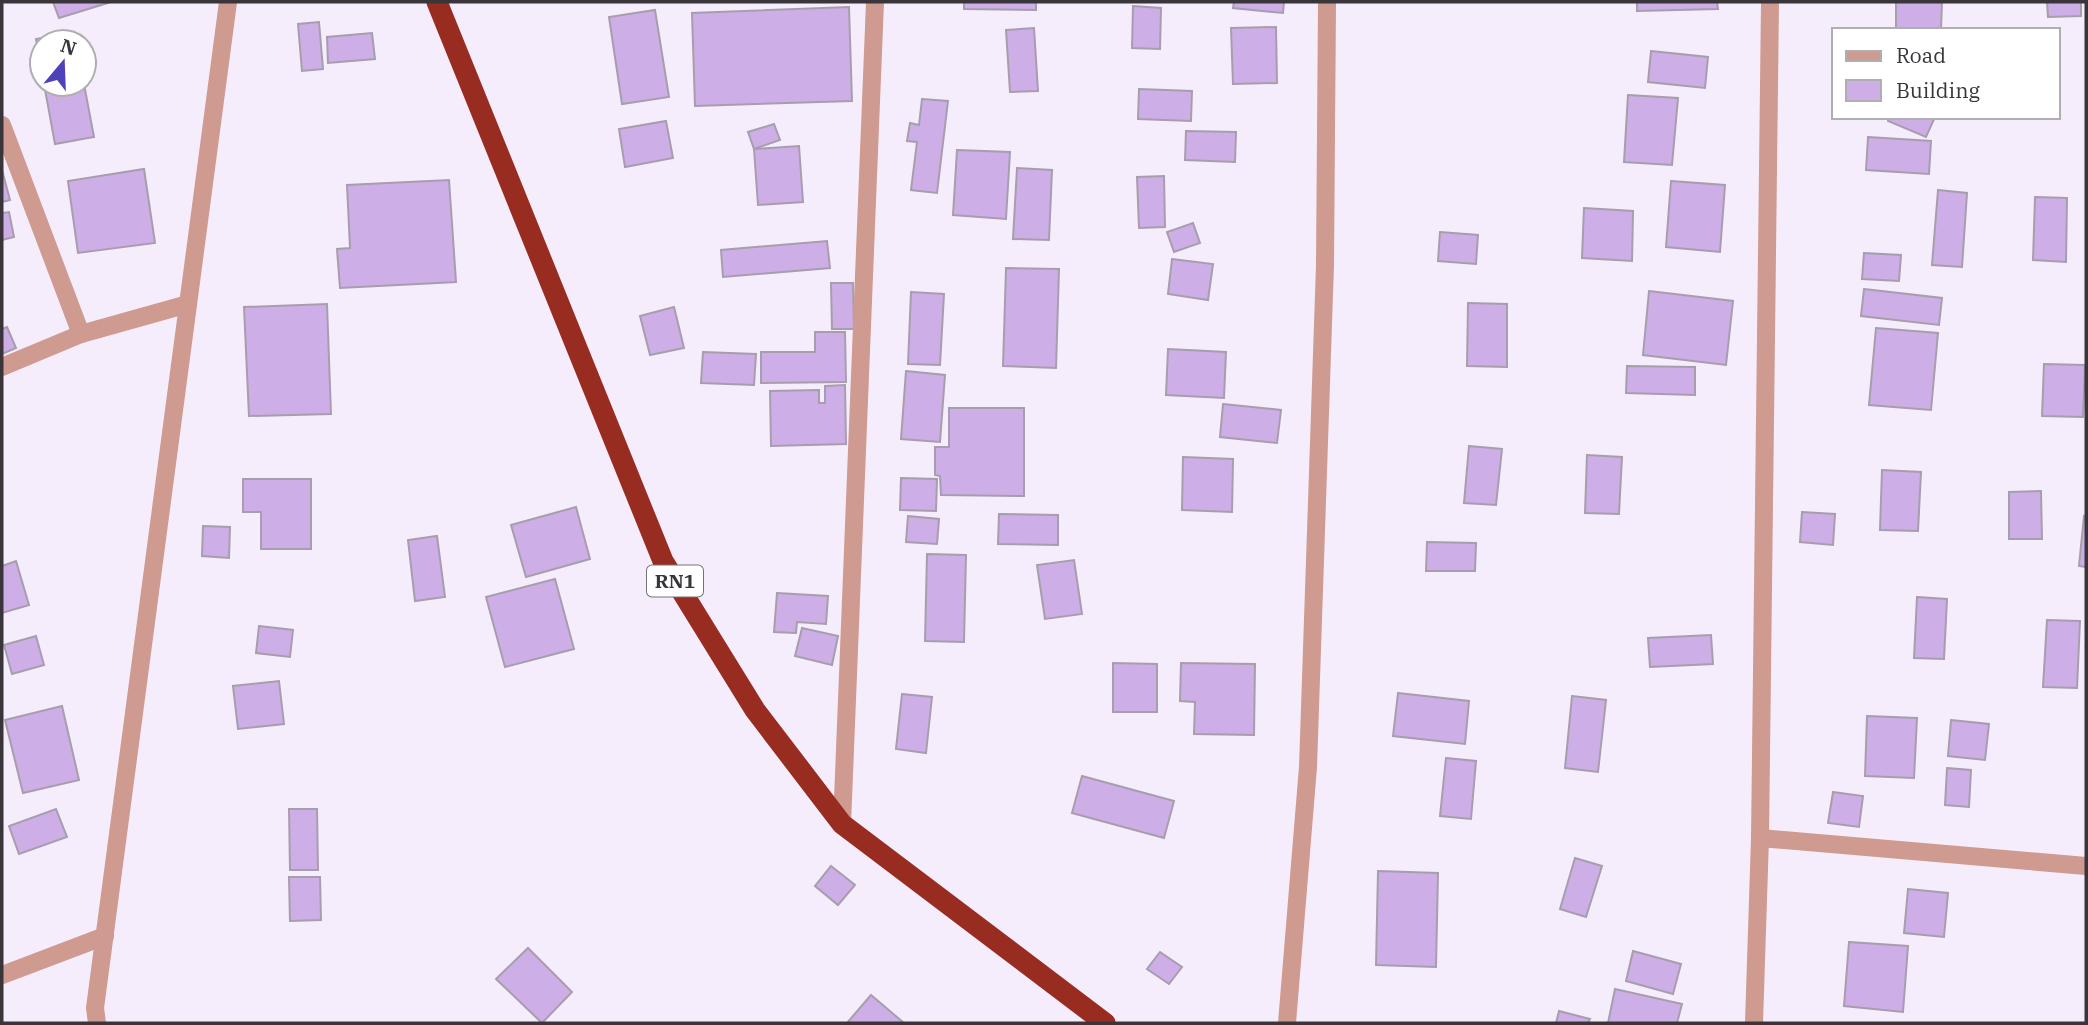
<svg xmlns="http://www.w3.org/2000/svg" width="2088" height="1025" viewBox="0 0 2088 1025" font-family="'IBM Plex Serif',serif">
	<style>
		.building { fill: #ceaee7; stroke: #a69ead; stroke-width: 2 }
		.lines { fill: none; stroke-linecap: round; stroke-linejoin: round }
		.minor { stroke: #cf9a90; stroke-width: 18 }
		.highway { stroke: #992c20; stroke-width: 21 }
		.labels { text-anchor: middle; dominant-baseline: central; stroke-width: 7; stroke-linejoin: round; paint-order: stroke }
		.shield { fill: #fff; stroke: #747276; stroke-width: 2 }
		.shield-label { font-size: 19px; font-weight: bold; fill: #39353b }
	</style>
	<rect width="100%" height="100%" fill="#f6edfc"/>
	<g class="building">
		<polygon points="53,2 111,2 59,18"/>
		<polygon points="964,2 1036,2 1036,10 964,9"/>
		<polygon points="1234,2 1284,2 1283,13 1233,8"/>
		<polygon points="1637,2 1717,2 1718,9 1637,11"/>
		<polygon points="1896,2 1942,2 1941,30 1896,30"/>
		<polygon points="2047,2 2081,2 2081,16 2048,17"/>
		<polygon points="1133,6 1161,8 1160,49 1132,48"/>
		<polygon points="849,7 852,101 695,106 692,13"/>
		<polygon points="655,10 669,97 622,104 609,17"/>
		<polygon points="319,22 323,69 302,71 298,24"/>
		<polygon points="1276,27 1277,83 1233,84 1231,28"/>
		<polygon points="1034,28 1038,91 1010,92 1006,30"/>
		<polygon points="74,32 76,42 42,42 42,74 36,39"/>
		<polygon points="372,33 375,59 328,63 327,37"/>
		<polygon points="1651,51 1708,57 1705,88 1648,82"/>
		<polygon points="44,84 84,84 94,137 55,144"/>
		<polygon points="1139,89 1192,91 1191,121 1138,119"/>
		<polygon points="1628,95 1678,98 1672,165 1624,162"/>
		<polygon points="922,99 948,101 937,193 911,190 917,142 907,141 910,123 919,125"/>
		<polygon points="1889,117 1935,117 1926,137 1888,121"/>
		<polygon points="666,121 673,158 625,167 619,129"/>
		<polygon points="774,124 780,140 754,149 748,132"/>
		<polygon points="1186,131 1236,132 1235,162 1185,160"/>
		<polygon points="1868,137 1931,141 1929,174 1866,170"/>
		<polygon points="799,146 803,202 758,205 754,149"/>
		<polygon points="957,150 1010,152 1006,219 953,215"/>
		<polygon points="1017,168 1052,170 1049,240 1013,239"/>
		<polygon points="144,169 155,243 78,253 68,181"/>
		<polygon points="2,170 10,200 2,202"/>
		<polygon points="1164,176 1165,227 1139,228 1137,177"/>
		<polygon points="449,180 456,282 340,288 337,249 350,248 347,185"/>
		<polygon points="1671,181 1725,185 1720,252 1666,247"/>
		<polygon points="1938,190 1967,193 1962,267 1932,265"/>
		<polygon points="2035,197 2067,198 2066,262 2033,260"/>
		<polygon points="1584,208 1633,211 1632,261 1582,258"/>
		<polygon points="9,212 14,237 2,240 2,213"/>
		<polygon points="1193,223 1200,243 1174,252 1167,232"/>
		<polygon points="1440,232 1478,235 1476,264 1438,261"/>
		<polygon points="827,241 830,268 723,277 721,250"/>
		<polygon points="1864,253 1901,255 1899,281 1862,279"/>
		<polygon points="1172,259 1213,264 1208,300 1168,294"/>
		<polygon points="1006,268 1059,269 1056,368 1003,366"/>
		<polygon points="831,283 853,283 854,329 832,329"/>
		<polygon points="1864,289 1942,298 1939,325 1861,316"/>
		<polygon points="1649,291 1733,301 1726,365 1643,355"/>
		<polygon points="911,292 944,294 940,365 908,364"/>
		<polygon points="1468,303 1507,304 1507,367 1467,366"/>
		<polygon points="327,304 331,414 249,416 244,307"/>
		<polygon points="674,307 684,348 650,355 640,316"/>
		<polygon points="7,327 16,348 2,354 2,329"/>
		<polygon points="1876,328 1938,333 1931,410 1869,405"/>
		<polygon points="815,332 845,332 846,382 761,383 761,352 815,352"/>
		<polygon points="1168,349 1226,352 1224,398 1166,395"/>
		<polygon points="703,352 756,354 754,385 701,383"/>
		<polygon points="2044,364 2085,365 2083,417 2042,416"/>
		<polygon points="1627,366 1695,367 1695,395 1626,393"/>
		<polygon points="906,371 945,375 940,442 901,439"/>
		<polygon points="845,385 846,444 771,446 770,391 819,390 819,403 825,403 825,386"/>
		<polygon points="1223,404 1281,410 1277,443 1220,437"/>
		<polygon points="949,408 1024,408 1024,496 941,495 940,476 935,475 935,447 949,447"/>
		<polygon points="1469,446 1502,449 1496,505 1464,503"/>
		<polygon points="1587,455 1622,457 1619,514 1585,513"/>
		<polygon points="1183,457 1233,459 1232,512 1182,510"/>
		<polygon points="1882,470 1921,472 1918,531 1880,530"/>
		<polygon points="901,478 937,479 936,511 900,510"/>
		<polygon points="243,479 311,479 311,549 261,549 261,512 243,512"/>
		<polygon points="2041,491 2042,539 2009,539 2009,492"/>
		<polygon points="576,507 590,559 526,577 511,525"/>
		<polygon points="1802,512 1835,514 1833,545 1800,542"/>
		<polygon points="999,514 1058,515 1058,545 998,544"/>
		<polygon points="908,516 939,519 937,544 906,542"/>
		<polygon points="2084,516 2086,517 2086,567 2079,566"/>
		<polygon points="203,526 230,527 229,558 202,556"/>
		<polygon points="437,536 445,597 415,601 408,540"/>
		<polygon points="1427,542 1476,543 1475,571 1426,571"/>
		<polygon points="927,554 966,555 964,642 925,641"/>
		<polygon points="1074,560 1082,614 1045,619 1037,565"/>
		<polygon points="16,561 29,605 2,613 2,566"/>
		<polygon points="555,579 574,649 505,667 486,597"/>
		<polygon points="777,593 828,596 826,624 797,622 796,633 774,632"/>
		<polygon points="1917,597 1947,599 1944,659 1914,658"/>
		<polygon points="2047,620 2080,621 2077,688 2043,687"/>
		<polygon points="259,626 293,630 290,657 256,653"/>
		<polygon points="802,628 838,636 832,665 795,656"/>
		<polygon points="1711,635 1713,664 1650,667 1648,638"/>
		<polygon points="36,636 44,665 12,674 4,645"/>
		<polygon points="1113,663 1157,664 1157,712 1113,712"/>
		<polygon points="1181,663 1255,664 1254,735 1194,734 1195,702 1180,701"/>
		<polygon points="279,681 284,724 238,729 233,686"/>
		<polygon points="1398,693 1469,701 1465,744 1393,736"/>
		<polygon points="902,694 932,697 926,753 896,749"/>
		<polygon points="1572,696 1606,700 1598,772 1565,768"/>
		<polygon points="62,706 79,780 23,793 5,720"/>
		<polygon points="1867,716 1917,718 1914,778 1865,776"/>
		<polygon points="1951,720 1989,724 1985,760 1948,756"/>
		<polygon points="1446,758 1476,761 1471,819 1440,816"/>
		<polygon points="1947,768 1971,770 1969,807 1945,805"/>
		<polygon points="1082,776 1174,801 1164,838 1072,813"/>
		<polygon points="1833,792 1863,796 1859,827 1828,823"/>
		<polygon points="56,809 67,837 19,854 9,826"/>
		<polygon points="289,809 317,809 318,870 290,870"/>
		<polygon points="1575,858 1602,866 1586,917 1560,909"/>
		<polygon points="831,866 855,885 838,905 815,886"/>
		<polygon points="1378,871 1438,873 1436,967 1376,965"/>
		<polygon points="289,877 320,877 321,920 290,921"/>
		<polygon points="1908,889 1948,893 1944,937 1904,933"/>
		<polygon points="1849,942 1908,946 1903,1012 1844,1006"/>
		<polygon points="528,948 572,992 542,1023 496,979"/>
		<polygon points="1633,951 1681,964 1673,994 1626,981"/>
		<polygon points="1160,952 1182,967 1169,984 1147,969"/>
		<polygon points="1615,989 1682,1004 1677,1023 1608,1023"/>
		<polygon points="871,995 904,1023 847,1023"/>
		<polygon points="1559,1011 1590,1019 1588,1023 1556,1023"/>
	</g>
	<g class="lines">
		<g class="minor">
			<polyline points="2,125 81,334"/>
			<polyline points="2,367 81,334 188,304"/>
			<polyline points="842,824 875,2"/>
			<polyline points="1760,838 2086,866"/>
			<polyline points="2,975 105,936"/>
			<polyline points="97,1023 95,1008 228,2"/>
			<polyline points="1287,1023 1308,767 1325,265 1327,2"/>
			<polyline points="1754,1023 1760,838 1770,2"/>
		</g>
		<polyline class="highway" points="437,2 663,561 755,710 842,824 1105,1023"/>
	</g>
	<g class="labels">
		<rect class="shield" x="647" y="565.5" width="56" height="31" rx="5"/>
		<g class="shield-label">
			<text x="675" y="581">RN1</text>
		</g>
	</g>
	<rect width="2088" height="1025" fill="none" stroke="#39353b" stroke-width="7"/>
	<rect x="1832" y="28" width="228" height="91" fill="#ffffff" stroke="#b0aeb1" stroke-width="2"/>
	<rect x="1846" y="51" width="35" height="10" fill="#cf9a90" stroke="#b0aeb1" stroke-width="2"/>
	<text x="1896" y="63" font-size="21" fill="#39353b">Road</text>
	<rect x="1846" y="80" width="35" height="21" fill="#ceaee7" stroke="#b0aeb1" stroke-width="2"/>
	<text x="1896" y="98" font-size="21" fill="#39353b">Building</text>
	<g transform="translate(63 63) rotate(19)"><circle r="33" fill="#ffffff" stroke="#b0aeb1" stroke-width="2"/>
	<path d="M0-5L12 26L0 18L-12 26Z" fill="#4f41b8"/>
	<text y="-10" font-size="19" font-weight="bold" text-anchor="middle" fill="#39353b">N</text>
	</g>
</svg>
